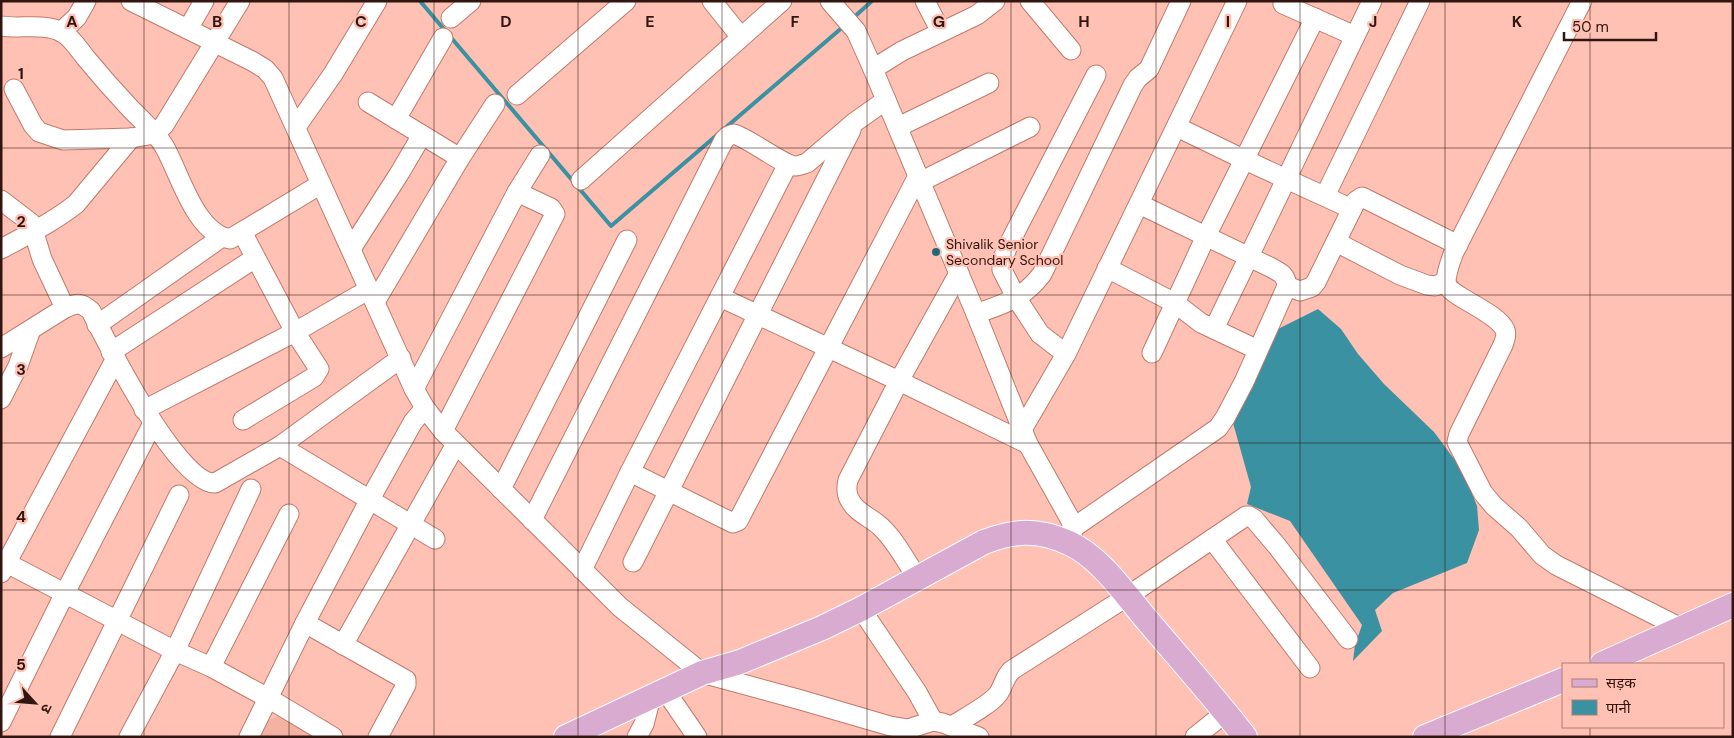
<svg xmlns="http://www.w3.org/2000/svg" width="1734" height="738" viewBox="0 0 1734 738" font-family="'DM Sans','Noto Sans Devanagari',sans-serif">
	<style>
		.built { fill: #f4b2a3 }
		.water { fill: #3991a2 }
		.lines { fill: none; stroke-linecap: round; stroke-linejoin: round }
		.stream { stroke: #3991a2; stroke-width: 4 }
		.minor-casing { stroke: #c0796a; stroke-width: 21 }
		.major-casing { stroke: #fff; stroke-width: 26 }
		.minor { stroke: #fff; stroke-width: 19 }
		.major { stroke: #d9abd1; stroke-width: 24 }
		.grid { fill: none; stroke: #311610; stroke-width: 1; stroke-opacity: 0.55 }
		.poi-dot { fill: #226977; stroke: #ffc1b4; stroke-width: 2 }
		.labels { text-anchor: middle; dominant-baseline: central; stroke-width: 4.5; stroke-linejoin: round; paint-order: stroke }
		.poi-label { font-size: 14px; fill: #311610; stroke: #ffc1b4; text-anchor: start }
		.grid-label { font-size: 16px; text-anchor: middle; font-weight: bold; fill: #311610; stroke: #ffc1b4; stroke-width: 4.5; stroke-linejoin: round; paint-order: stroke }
	</style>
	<rect width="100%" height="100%" fill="#ffc1b4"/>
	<polygon class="built" points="282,715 315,737 259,737 268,720"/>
	<polygon class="water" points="1318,309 1341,329 1358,354 1384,384 1434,432 1463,471 1477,506 1479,530 1467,563 1393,593 1375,610 1382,631 1353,661 1355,645 1362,625 1290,521 1247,504 1251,487 1233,423 1245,401 1270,333"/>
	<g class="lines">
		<g class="stream">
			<polyline points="420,1 611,226 844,26"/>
			<polyline points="853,18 872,1"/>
		</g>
		<g class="minor-casing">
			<g id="minor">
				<polyline points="131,1 252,61 265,69 273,78 414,389 425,408 443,431 620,607 702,673 801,700 890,726 908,729 933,721 943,723 979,737"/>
				<polyline points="712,1 740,36"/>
				<polyline points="830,1 856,31 873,69 976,314 1028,444 1070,519 1073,528 1071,544"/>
				<polyline points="925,1 941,32"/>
				<polyline points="1030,1 1071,50"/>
				<path d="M 1582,1 L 1454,252 C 1451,260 1446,272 1446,282 C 1447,296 1497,311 1505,330 C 1507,334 1505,340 1503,345 L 1459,434 L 1457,442 L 1483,493 L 1494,506 L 1519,528 L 1542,555 L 1556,565 L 1681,628"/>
				<polyline points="1283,4 1355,36"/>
				<polyline points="451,18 471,1"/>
				<path d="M 1,26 C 20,29 44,23 62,32 C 72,38 78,48 85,57 C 99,74 113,90 128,106 C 140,119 155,131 164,146 C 180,173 194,232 230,239 L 321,184"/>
				<polyline points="188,29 204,1"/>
				<polyline points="61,32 77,17 86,1"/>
				<polyline points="873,69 902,51 977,15 995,1"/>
				<polyline points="14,89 33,125 39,132 63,140 131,138 155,134 164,125 240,1"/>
				<polyline points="517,95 626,1"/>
				<polyline points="368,102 460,158"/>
				<polyline points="396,119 443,38"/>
				<polyline points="296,127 333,74 377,1"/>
				<polyline points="898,127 989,83"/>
				<polyline points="1177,127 1245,160 1352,209"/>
				<polyline points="581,180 782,1"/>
				<polyline points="920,182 1030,127"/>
				<polyline points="1325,196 1420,1"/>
				<polyline points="1,200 31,223 42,259 65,308"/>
				<polyline points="242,232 295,332 319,369 314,377 243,420"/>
				<polyline points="1336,242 1400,275 1427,285 1435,286 1446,282"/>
				<path d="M 1,249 C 27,235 53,222 76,204 L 131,138"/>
				<polyline points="351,249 399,174 422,135"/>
				<polyline points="1107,268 1175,303 1201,323 1258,350"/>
				<polyline points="1287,286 1300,291 1312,287 1316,282 1352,209 1356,201 1362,197 1458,245"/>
				<polyline points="720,297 899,381 1028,444"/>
				<polyline points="375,302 460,158 495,104"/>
				<path d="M 976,314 C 1005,303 1022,300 1042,274 L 1133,85 L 1138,78 L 1149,69 L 1181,1"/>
				<polyline points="97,325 222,237"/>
				<polyline points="1214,329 1372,1"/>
				<path d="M 1,348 L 65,308 C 76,303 81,302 91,311 C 107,343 178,485 215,483 L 280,446 L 401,358"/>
				<polyline points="111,352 255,258"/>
				<polyline points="1152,353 1206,236 1315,18"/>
				<polyline points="1066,354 1040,334 1017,299 1002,270 1002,260 1008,246 1096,75"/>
				<polyline points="414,389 517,192 540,155"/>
				<polyline points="1,399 18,366 30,332"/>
				<polyline points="144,410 295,332 368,290"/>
				<polyline points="1023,428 1066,354 1237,1"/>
				<polyline points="443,431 555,214 551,208 517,192"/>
				<polyline points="280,446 435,539"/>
				<polyline points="630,472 733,523 738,521 918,176"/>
				<polyline points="501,489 627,240"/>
				<path d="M 532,520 L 724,140 L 728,136 L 734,134 C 750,139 783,165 795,166 C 799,166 803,164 807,163 L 855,122 L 886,100"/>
				<path d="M 1073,528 L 1218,428 L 1225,418 L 1244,382 L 1287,286 C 1286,275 1281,273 1272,268 L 1139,204"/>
				<polyline points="1212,539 1310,668"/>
				<polyline points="1,560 175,651 211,667 268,698 333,737"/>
				<polyline points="633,562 851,130"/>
				<polyline points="582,570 630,472 788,164"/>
				<polyline points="1,573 115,360"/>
				<path d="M 917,578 C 906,561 896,541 881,527 C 872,518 857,513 851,502 C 846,495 846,488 848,480 L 899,381 L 959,273"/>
				<polyline points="861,609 917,692 933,721"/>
				<polyline points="305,623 406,680 406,685 378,737"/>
				<polyline points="343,645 456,444"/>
				<polyline points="211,667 289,514"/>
				<polyline points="665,690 697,737"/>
				<polyline points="1,722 65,593 153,423"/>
				<path d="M 952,726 C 963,719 991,704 998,694 C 1004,686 1004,677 1012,670 L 1128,596 L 1246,516 L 1249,516 L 1254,519 L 1277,546 L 1348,639"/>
				<polyline points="60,737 179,495"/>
				<polyline points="129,737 175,651 251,489"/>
				<polyline points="249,737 305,623 369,501 413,422 425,408"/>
				<polyline points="637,737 644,724 651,697"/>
				<polyline points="1195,737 1226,712"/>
			</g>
		</g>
		<g class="major-casing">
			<g id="major">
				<polyline points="1602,664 1733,605"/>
				<path d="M 566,737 L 702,673 L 740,662 L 822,628 L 861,609 L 984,542 C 1015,530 1038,529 1069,543 C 1100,557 1125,594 1147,620 C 1180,659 1214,697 1245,737"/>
				<polyline points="1425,737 1563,680"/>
			</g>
		</g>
		<use href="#minor" class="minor"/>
		<use href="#major" class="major"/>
	</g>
	<path class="grid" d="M 144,1 L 144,737M 289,1 L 289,737M 434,1 L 434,737M 578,1 L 578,737M 722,1 L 722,737M 867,1 L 867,737M 1011,1 L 1011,737M 1156,1 L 1156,737M 1300,1 L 1300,737M 1445,1 L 1445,737M 1590,1 L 1590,664M 1,148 L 1733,148M 1,295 L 1733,295M 1,443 L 1733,443M 1,590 L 1733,590M 1590,727 L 1590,737"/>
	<circle class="poi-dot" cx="936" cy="252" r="5"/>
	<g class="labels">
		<g class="poi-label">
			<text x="946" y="244">Shivalik Senior<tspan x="946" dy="16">Secondary School</tspan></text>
		</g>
	</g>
	<g class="grid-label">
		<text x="72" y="27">A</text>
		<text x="217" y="27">B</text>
		<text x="361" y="27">C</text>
		<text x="506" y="27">D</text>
		<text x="650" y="27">E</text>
		<text x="795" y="27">F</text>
		<text x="939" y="27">G</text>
		<text x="1084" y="27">H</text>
		<text x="1228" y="27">I</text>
		<text x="1373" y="27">J</text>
		<text x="1517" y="27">K</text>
		<text x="21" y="79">1</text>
		<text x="21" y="227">2</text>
		<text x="21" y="375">3</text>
		<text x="21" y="522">4</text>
		<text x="21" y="670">5</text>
	</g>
	<rect width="1734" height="738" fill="none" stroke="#311610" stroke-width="5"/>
	<rect x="1562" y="663" width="162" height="65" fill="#ffc1b4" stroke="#ad7d72"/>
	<rect x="1572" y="679" width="25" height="8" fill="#d9abd1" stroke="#ad7d72"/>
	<text x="1606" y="688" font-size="15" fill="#311610">सड़क</text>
	<rect x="1572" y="700" width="25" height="15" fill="#3991a2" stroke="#ad7d72"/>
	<text x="1606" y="713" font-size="15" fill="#311610">पानी</text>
	<g transform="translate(35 703) rotate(116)" stroke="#ffc1b4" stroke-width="4" paint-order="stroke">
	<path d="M0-4L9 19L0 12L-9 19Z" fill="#311610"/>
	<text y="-8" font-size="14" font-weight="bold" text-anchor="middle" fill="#311610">उ</text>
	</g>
	<path d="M1564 32v8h92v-8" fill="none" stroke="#311610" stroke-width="2.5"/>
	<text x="1572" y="32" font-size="15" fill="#311610" stroke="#ffc1b4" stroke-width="4" paint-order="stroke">50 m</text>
</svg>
